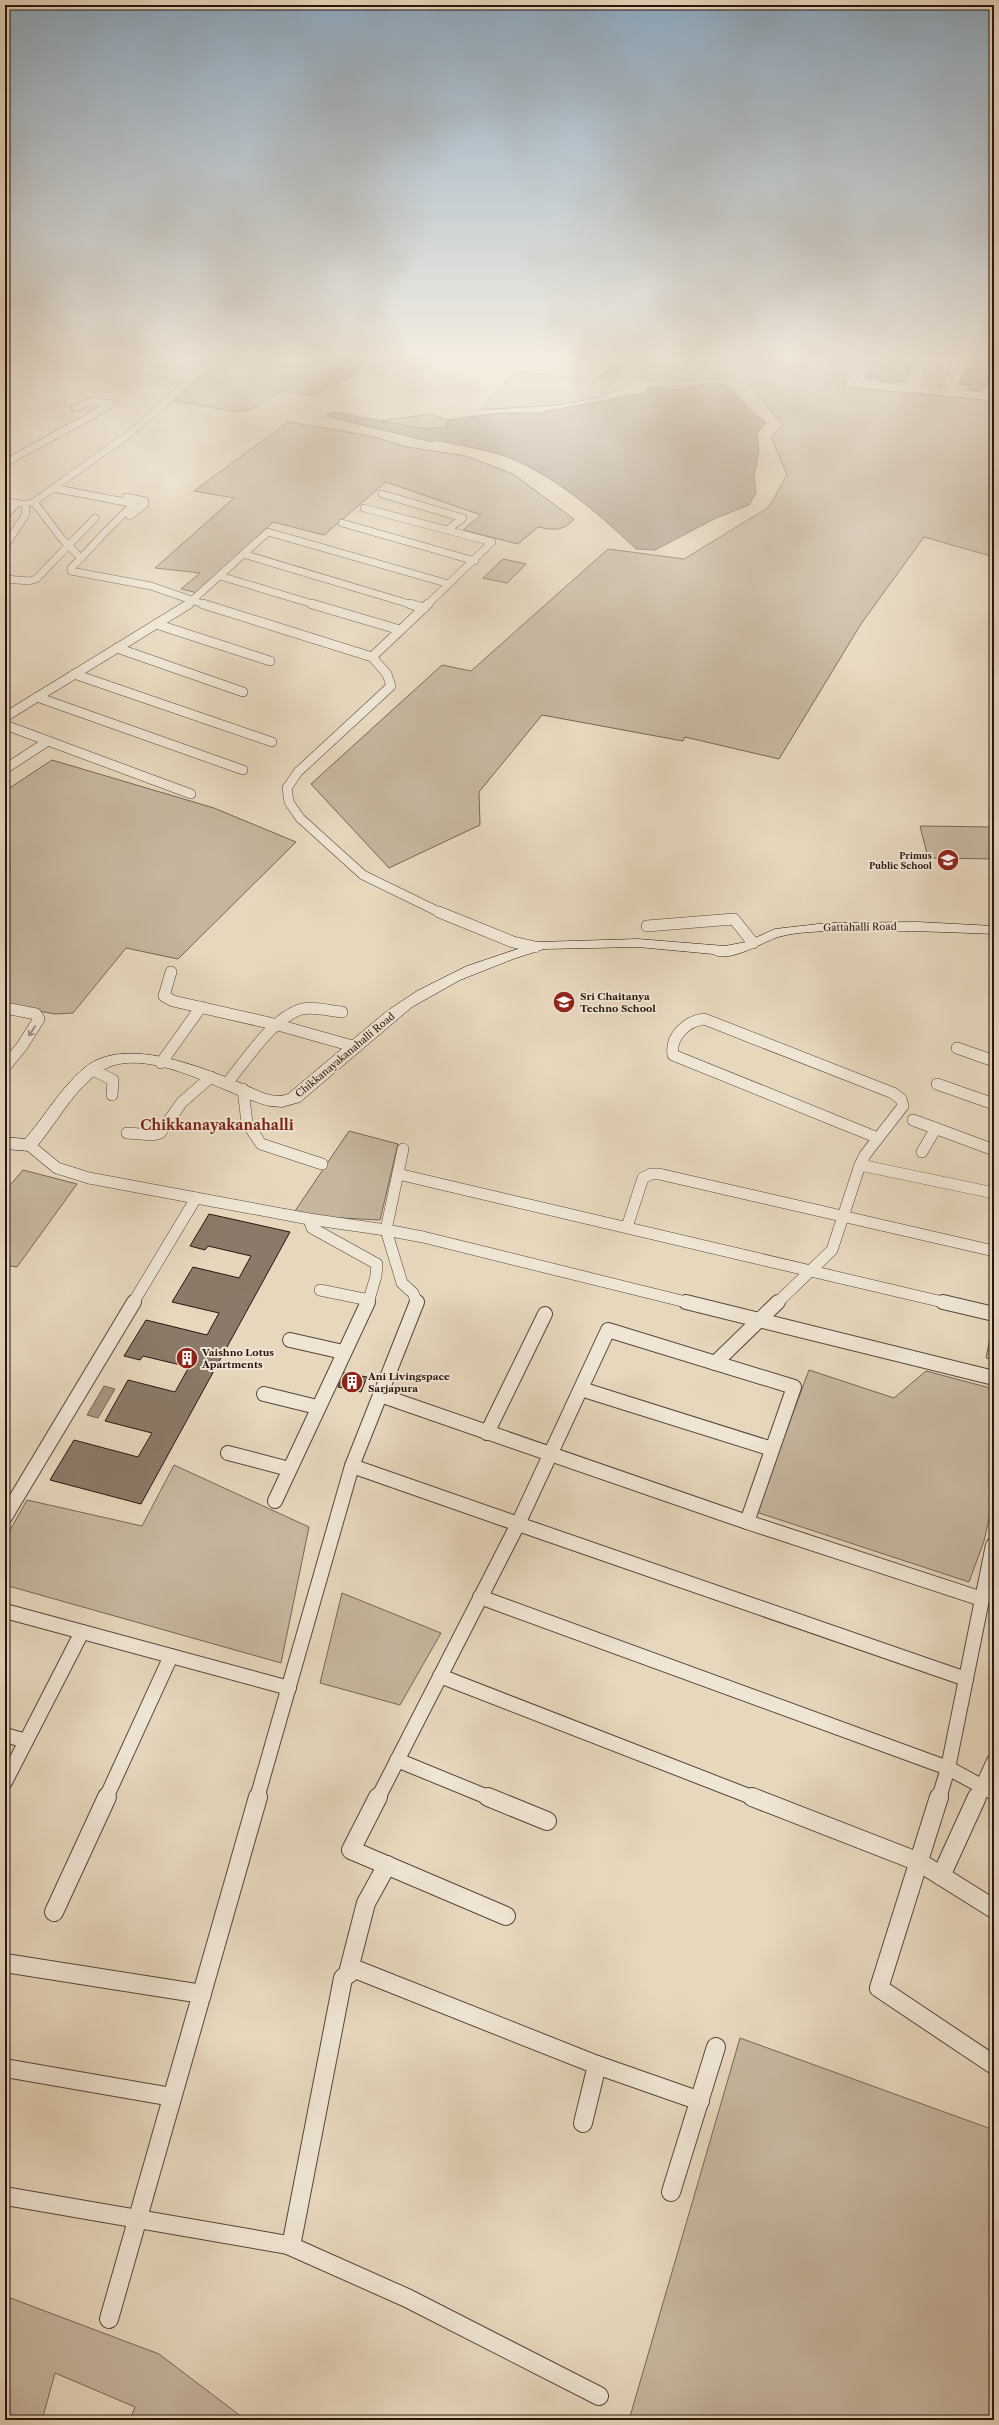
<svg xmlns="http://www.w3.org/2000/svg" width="999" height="2425" viewBox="0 0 999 2425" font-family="'Libre Caslon Text',serif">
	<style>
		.green { fill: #c6b69f; stroke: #766657 }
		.water { fill: #a69582; stroke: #736254 }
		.building { fill: #8b7a69; stroke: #27160f }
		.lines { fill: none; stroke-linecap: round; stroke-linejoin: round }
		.minor-far4-casing { stroke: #57463a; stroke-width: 8 }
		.minor-far3-casing { stroke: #57463a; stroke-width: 10 }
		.minor-far2-casing { stroke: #57463a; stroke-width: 12 }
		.minor-far1-casing { stroke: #57463a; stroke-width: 16 }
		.minor-casing { stroke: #57463a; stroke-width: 20 }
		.tertiary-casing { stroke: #57463a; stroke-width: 1 }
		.secondary-casing { stroke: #27160f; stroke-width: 1 }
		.minor-far4 { stroke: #efe5d4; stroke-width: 7 }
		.minor-far3 { stroke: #efe5d4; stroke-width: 9 }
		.minor-far2 { stroke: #efe5d4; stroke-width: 11 }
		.minor-far1 { stroke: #efe5d4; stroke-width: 14 }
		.minor { stroke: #efe5d4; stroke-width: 18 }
		.tertiary { fill: #efe5d4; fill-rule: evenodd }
		.secondary { fill: #efe5d4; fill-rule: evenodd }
		.oneway { stroke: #95887b }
		.labels { text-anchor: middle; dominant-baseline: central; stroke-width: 4; stroke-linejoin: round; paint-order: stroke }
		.far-poi-label { font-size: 9px; font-weight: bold; fill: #27160f; stroke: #efe5d4; text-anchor: end }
		.street-label { font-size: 10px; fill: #27160f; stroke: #efe5d4 }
		.poi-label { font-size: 10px; font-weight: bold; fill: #27160f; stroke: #efe5d4; text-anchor: start }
		.district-label { font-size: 14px; font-weight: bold; fill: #7a1f14; stroke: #efe5d4 }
	</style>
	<rect width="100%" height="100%" fill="#e7d7bd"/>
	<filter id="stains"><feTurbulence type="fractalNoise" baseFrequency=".005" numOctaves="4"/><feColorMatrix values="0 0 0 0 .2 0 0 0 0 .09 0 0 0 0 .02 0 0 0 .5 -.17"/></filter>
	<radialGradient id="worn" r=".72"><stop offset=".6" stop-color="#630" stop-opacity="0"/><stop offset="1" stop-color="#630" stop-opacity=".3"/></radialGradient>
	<g class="green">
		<polygon points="181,361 310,361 359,372 313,396 282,391 254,408 238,412 169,400 204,365"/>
		<polygon points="623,361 858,361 854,374 845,374 844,387 994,401 994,557 924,537 861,624 779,759 685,737 683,741 542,715 479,792 480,825 389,868 311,784 442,665 471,671 608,549 684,559 769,507 787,475 771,437 783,425 747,383 724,379 635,381 605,396 559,405 479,410 517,371 594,381"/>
		<polygon points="926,361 953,361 940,390 920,388"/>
		<polygon points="430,414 447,420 448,427 427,429 380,421"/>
		<path d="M 288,422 L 371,436 L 407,447 L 466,456 L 513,474 L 574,519 C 563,532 553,530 538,527 L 518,544 L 463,530 L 481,515 L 386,482 L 324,535 L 273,522 L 198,593 L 181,589 L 200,573 L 155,568 L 234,498 L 194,491 Z"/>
		<polygon points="503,559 526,564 507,583 483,578"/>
		<polygon points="52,760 214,808 296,842 178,959 126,948 73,1013 55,1014 5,1005 5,791"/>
		<polygon points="920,826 994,827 994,859 928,858"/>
		<polygon points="349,1131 398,1144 380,1220 302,1216 295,1211"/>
		<polygon points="23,1170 77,1184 17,1267 5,1265 5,1191"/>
		<polygon points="992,1328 994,1328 994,1360 986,1358"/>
		<polygon points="809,1370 894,1398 926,1371 994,1389 994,1497 984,1541 969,1582 756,1512"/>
		<polygon points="174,1465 309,1527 281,1663 5,1585 5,1539 27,1500 142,1526"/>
		<polygon points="342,1593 441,1633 400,1705 320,1683"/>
		<polygon points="740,2038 994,2130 994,2420 629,2420"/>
		<polygon points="5,2296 159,2354 246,2420 130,2420 135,2407 55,2373 42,2420 5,2420"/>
	</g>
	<g class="water">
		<path d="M 714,382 L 730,387 L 751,411 L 766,423 L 757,433 L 759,451 L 754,475 L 756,493 L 749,505 L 716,518 L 655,550 L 636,549 C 598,513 550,471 499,454 C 478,448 457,445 436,440 L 432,442 L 325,416 L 333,412 L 427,429 L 448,427 L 447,420 L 499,413 L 538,413 L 643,393 L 651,386 L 677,390 Z"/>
		<polygon points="104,1386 115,1389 98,1418 87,1415"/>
	</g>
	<g class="building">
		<polygon points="873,361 912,363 906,382 879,381 879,379 867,378"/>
		<polygon points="980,361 994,361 994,389 984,387 982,391 967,389 969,385 959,384 967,368 976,369"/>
		<polygon points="209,1214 290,1232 141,1504 50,1480 74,1440 138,1457 152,1433 105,1421 128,1380 175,1392 189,1367 143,1356 140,1360 124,1356 146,1320 207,1335 219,1313 172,1302 193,1267 239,1278 251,1256 208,1246 205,1250 190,1246"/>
		<polygon points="344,1373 367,1377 361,1392 338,1387"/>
	</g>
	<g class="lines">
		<g class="minor-far4-casing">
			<g id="minor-far4">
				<polyline points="139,361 135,366 137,368 190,379"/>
				<polyline points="865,361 859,384 994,397"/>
				<polyline points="916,389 922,361"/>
				<polyline points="950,393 964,361"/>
				<polyline points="5,463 112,404 93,401 75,408"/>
				<path d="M 53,488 L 135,504 C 111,523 93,547 71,568 L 71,571 L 151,586 L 206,605"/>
				<polyline points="382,494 463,518 447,530"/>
				<polyline points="126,497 145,501 145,504 130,516"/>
				<polyline points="34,502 62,539 81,558"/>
				<polyline points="364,508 492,542 427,605"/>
				<polyline points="5,516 16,504"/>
				<polyline points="342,523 475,561"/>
				<polyline points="5,546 26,514 25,504"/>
				<polyline points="243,554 413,605"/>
				<polyline points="220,576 316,605"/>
				<polyline points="5,579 29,581 36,579 95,518"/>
				<polyline points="187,605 268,532 449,584"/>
			</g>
		</g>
		<g class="minor-far3-casing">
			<g id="minor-far3">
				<polyline points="203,604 372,657 387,674 391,686 298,772 287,788 289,802 300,818 363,875 441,913"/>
				<polyline points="312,604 400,630"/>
				<polyline points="410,604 424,608"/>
				<polyline points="156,624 270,661"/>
				<polyline points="117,648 243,692"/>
				<polyline points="372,657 428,604"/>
				<polyline points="74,674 272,742"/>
				<polyline points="37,697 243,770"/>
				<polyline points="5,717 189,604"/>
				<polyline points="5,725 191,794"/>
				<polyline points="5,769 48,741"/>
			</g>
		</g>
		<g class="minor-far2-casing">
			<g id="minor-far2">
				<polyline points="439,912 513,942 535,947"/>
				<polyline points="647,926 734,919 753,943"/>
				<polyline points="171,972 164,996 173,1001 278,1025 356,1047"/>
				<polyline points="5,1008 36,1014 39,1019 22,1046 5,1067"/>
				<polyline points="957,1048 994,1061"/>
				<polyline points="161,1063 201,1007"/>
				<polyline points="93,1070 113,1080 112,1095"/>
				<path d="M 227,1083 C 245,1062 274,1016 302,1009 C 314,1006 329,1011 342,1012"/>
				<polyline points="937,1084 994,1104"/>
				<polyline points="243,1089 247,1123 261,1144 322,1164"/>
				<polyline points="913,1120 994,1150"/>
				<polyline points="127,1133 153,1135 160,1133 182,1102 211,1077"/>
				<polyline points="29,1145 57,1168 89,1178 309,1219 386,1230 402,1283 413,1293 417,1303"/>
				<polyline points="403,1149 386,1230 423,1237 690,1303"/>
				<polyline points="922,1152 936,1128"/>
				<polyline points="860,1165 994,1193"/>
				<polyline points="398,1174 947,1303"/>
				<polyline points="309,1219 312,1228 377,1264 376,1276 368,1303"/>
				<polyline points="627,1227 643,1178 651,1174 659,1174 994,1251"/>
				<polyline points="320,1290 369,1300"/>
				<polyline points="133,1303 196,1198"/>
				<path d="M 777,1303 L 832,1250 L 860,1165 L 865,1155 L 903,1106 L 901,1099 L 893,1093 L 704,1019 C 687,1021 670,1036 673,1055 L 878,1138"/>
			</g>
		</g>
		<g class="minor-far1-casing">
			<g id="minor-far1">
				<polyline points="686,1302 994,1378"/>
				<polyline points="943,1302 994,1314"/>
				<polyline points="290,1340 343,1352"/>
				<polyline points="715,1363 778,1302"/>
				<polyline points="581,1389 772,1449"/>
				<polyline points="264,1394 317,1407"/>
				<polyline points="380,1395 747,1522"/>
				<polyline points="487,1433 545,1314"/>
				<polyline points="228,1453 289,1469"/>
				<polyline points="352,1466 518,1524 378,1798"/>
				<polyline points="275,1501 368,1302"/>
				<polyline points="5,1517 134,1302"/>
				<polyline points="480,1597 948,1768 994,1793"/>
				<polyline points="5,1611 289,1688"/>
				<polyline points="440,1676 754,1798"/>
				<polyline points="966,1679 518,1524 608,1330 794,1387 747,1522 982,1599"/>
				<polyline points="5,1735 26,1741"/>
				<polyline points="397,1760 490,1798"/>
				<polyline points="5,1782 82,1632"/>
				<polyline points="106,1798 171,1656"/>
				<polyline points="257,1798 352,1466 417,1302"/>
				<polyline points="939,1798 948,1768 993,1545"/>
				<polyline points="977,1798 994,1761"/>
			</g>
		</g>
		<g class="minor-casing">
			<g id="minor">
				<polyline points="378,1797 351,1850 506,1916"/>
				<polyline points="488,1797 547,1821"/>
				<polyline points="752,1797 919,1862 994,1909"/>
				<polyline points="939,1797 879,1988 994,2065"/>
				<polyline points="941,1876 977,1797"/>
				<polyline points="54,1912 107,1797"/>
				<polyline points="5,1963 202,1994"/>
				<polyline points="348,1973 366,1903 387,1865"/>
				<polyline points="5,2068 172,2097"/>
				<polyline points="583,2123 597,2065"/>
				<polyline points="671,2192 716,2047"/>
				<polyline points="5,2196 288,2245 292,2241 343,1978 355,1969 597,2065 700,2101"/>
				<polyline points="288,2245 407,2298 599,2396"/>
				<polyline points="109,2319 258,1797"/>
			</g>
		</g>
		<g class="tertiary-casing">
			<polygon id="tertiary" points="208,361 217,361 132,436 37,504 25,507 5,504 5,498 25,501 31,500 126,432"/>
		</g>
		<g class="secondary-casing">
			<path id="secondary" d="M 918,922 L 994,926 L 994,934 C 946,932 899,930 851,931 C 829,931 799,931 778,937 C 763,942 728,964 713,954 L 638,947 L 544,949 L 513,959 L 460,980 L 412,1007 L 300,1102 L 282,1107 L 270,1106 C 223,1095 139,1037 94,1076 C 70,1096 55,1125 35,1149 L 29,1151 L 5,1149 L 5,1137 L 25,1139 C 45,1116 60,1089 83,1069 C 123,1034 200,1067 243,1084 C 257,1090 272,1100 288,1094 L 387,1011 L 417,991 L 467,966 L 538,942 L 638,939 L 725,946 L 746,942 L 775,929 L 827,923 Z"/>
		</g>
		<use href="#minor-far4" class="minor-far4"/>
		<use href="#minor-far3" class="minor-far3"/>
		<use href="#minor-far2" class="minor-far2"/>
		<use href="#minor-far1" class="minor-far1"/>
		<use href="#minor" class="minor"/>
		<use href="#tertiary" class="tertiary"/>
		<use href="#secondary" class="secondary"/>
	</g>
	<defs><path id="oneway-shaft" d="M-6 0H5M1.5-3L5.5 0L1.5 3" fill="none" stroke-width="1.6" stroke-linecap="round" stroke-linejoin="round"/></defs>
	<use class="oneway" href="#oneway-shaft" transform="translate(32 1031) rotate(123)"/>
	<linearGradient id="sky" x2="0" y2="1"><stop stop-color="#8da8bf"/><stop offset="0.51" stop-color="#f4ede1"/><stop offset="1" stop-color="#f4ede1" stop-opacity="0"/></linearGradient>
	<rect width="999" height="701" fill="url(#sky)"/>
	<defs>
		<g id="school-disc" transform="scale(1.15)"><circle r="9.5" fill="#8f2418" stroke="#efe5d4"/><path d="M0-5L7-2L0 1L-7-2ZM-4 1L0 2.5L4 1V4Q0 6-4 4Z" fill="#fff"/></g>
		<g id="building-disc" transform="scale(1.15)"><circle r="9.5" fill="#8f2418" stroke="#efe5d4"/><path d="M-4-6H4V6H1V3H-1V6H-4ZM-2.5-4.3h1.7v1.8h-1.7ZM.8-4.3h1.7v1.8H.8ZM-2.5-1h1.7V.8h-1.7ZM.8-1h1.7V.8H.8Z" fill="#fff"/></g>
	</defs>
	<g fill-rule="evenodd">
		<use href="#school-disc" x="948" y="860"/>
		<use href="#school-disc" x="564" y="1002"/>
		<use href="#building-disc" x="187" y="1358"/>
		<use href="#building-disc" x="352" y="1382"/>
	</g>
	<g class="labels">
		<g class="far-poi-label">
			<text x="932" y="855">Primus<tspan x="932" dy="10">Public School</tspan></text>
		</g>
		<g class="street-label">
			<text transform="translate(860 927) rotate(-1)">Gattahalli Road</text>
			<text transform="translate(345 1055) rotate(-40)">Chikkanayakanahalli Road</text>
		</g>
		<g class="poi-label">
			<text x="580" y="996">Sri Chaitanya<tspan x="580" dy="12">Techno School</tspan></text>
			<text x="202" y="1352">Vaishno Lotus<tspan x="202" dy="12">Apartments</tspan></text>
			<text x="368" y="1376">Ani Livingspace<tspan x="368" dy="12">Sarjapura</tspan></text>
		</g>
		<g class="district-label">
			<text x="217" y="1125">Chikkanayakanahalli</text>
		</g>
	</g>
	<rect width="999" height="2425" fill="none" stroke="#e7d7bd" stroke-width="20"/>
	<rect x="6" y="6" width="987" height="2413" fill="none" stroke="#27160f" stroke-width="2"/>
	<rect x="10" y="10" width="979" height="2405" fill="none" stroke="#27160f"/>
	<rect width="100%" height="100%" filter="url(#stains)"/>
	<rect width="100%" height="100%" fill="url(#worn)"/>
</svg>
